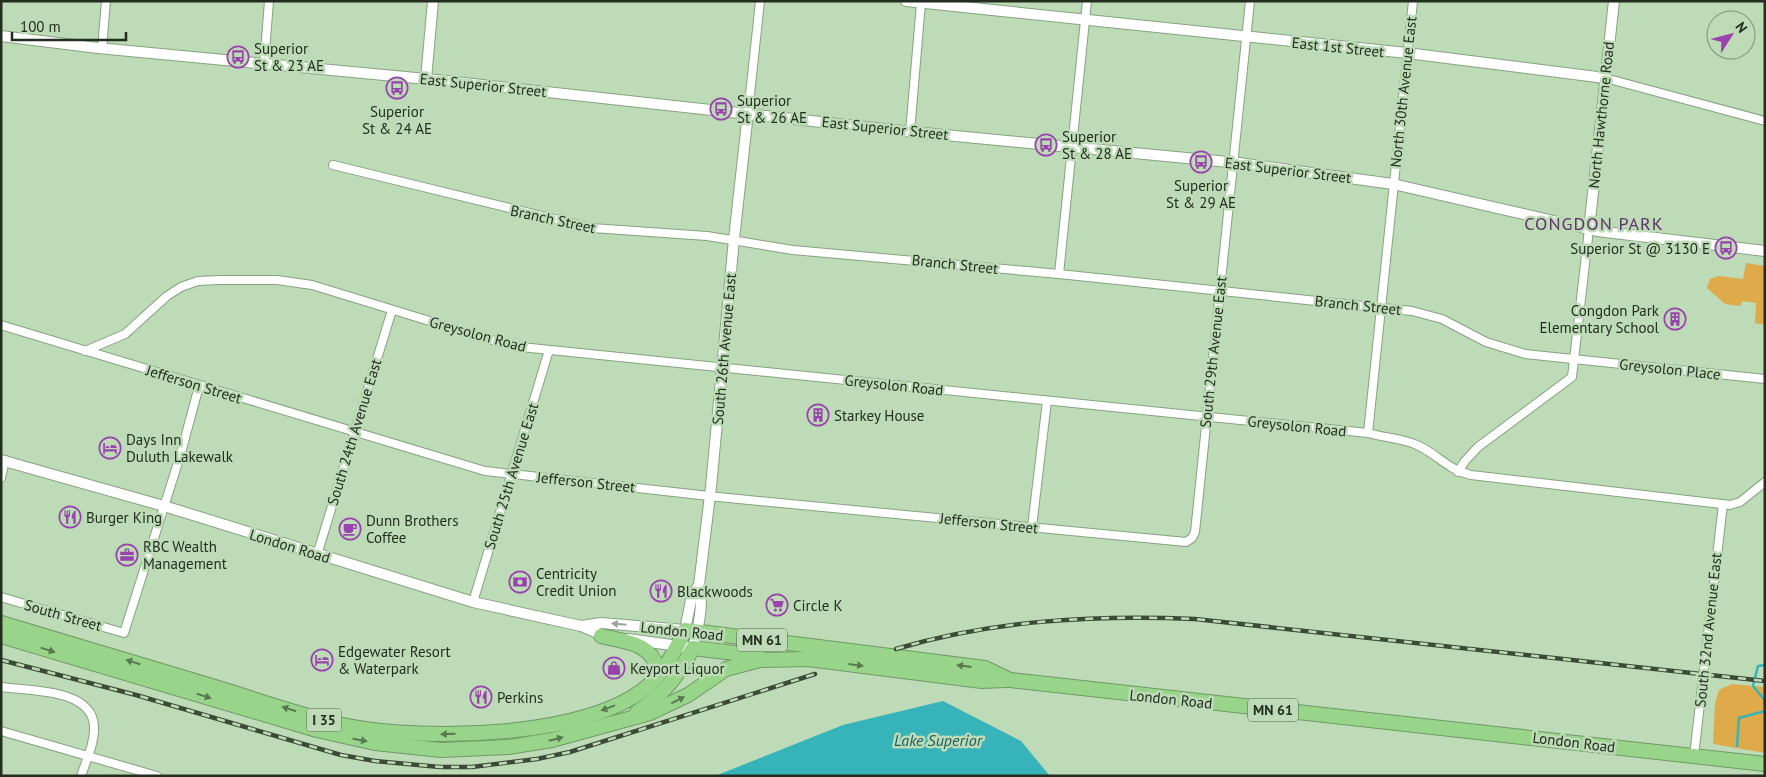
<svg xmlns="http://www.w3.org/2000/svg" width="1766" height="777" viewBox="0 0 1766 777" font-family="'PT Sans',sans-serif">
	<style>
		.green { fill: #deaa4a }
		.water { fill: #36b4ba }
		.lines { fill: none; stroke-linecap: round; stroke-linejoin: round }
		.stream { stroke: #36b4ba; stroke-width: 2.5 }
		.street-casing { stroke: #86a380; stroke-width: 10 }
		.secondary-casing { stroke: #86a380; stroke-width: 12 }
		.highway-casing { stroke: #6f9a65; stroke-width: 16 }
		.street { stroke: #fff; stroke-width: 8 }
		.secondary { stroke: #fff; stroke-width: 10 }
		.highway { stroke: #98d48a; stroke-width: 14 }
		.rail-casing { stroke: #3c4a38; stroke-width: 4.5 }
		.rail { stroke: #bddbb6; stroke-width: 2.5; stroke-dasharray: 8; stroke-linecap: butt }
		.oneway { fill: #9ca19b }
		.oneway2 { fill: #587950 }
		.labels { text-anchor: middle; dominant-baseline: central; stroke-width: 5; stroke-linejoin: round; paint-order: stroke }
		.shield { fill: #bddbb6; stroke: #51624d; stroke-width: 1 }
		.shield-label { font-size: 14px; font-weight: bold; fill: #232e20 }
		.street-label { font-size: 15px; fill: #232e20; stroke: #bddbb6 }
		.poi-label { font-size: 15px; fill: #232e20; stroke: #bddbb6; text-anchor: start }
		.water-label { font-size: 16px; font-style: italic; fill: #1b5e61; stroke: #bddbb6 }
		.quarter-label { font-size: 18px; letter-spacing: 1px; fill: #5e3369; stroke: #bddbb6 }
	</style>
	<rect width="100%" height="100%" fill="#bddbb6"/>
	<g class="green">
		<polygon points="1746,263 1765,266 1765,325 1755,323 1756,303 1743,301 1740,306 1725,304 1707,288 1710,279 1719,276 1743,279"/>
		<polygon points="1732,684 1765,687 1765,753 1713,744 1715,703 1719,690"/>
	</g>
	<polygon class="water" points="943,701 1021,741 1050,776 715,776 843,725"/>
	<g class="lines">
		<g class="stream">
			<polyline points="1765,665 1758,666 1753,686 1764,699 1765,710"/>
			<polyline points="1737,746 1739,718 1765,711"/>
		</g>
		<g class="street-casing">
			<g id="street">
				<polyline points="102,49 106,1"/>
				<polyline points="264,65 269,1"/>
				<polyline points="1605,78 1765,121"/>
				<polyline points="748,113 760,1"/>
				<polyline points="910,132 921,3"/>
				<polyline points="333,165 592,228 707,236 793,250 1059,274 1412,311 1442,319 1486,342 1525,354 1765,379"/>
				<polyline points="1059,274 1087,1"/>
				<polyline points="1,325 485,471 718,497 1186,542 1192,538 1195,532 1250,1"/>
				<path d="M 85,351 L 125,334 L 167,296 L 181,287 L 198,281 L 220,280 L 277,280 L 312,285 L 498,342 L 521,347 L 1368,433 C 1385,438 1401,438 1417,445 C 1439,455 1446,469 1471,475 L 1730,505 L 1740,502 L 1765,482"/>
				<polyline points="1368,433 1413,1"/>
				<polyline points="1458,472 1465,461 1478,447 1572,377 1589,229"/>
				<polyline points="1,478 5,460"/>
				<polyline points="1032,527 1047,401"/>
				<polyline points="317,555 392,310"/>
				<polyline points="1,597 124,633 181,453 199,386"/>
				<polyline points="473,602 549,350"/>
				<path d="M 1,687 C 28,691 93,688 94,727 C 95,742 86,761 81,776"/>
				<polyline points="1,731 157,776"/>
				<polyline points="1694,756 1723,504"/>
			</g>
		</g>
		<g class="secondary-casing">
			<g id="secondary">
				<polyline points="906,1 1407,53 1605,78"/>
				<polyline points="1,36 98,48 437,80 903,131 1239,163 1393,184 1597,231 1765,251"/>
				<polyline points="426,79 433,1"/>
				<polyline points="1589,229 1614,1"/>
				<polyline points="1,460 164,506 473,602 581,626 607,637"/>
				<polyline points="581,626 601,623 685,630 692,595 699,585"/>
				<path d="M 628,639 L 693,648 C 698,628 704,605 699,585 L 711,487 L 734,239 L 748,113"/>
			</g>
		</g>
		<g class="highway-casing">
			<g id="highway">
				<path d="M 1,623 C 74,645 146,666 218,688 C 261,701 304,717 348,726 C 423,741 594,739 651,683 C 666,668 676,650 685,630 L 985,668 L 1010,680 L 1765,764"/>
				<polyline points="1,636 317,730 375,743 441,750 508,747 552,740 650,713 688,695 726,669 760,660 808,659 982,681 1006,680"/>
				<path d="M 601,636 C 625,642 650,642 658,669 L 653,679"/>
				<path d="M 637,712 C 665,693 677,677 693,648 L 759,656"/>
			</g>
		</g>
		<use href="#street" class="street"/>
		<use href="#secondary" class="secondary"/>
		<use href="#highway" class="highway"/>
		<g class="rail-casing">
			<g id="rail">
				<path d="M 896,649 C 994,620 1093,615 1195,619 L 1765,681"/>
				<polyline points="1,660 136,695 341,755 375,761 440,767 472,767 537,759 570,752 815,674"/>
			</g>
		</g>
		<use href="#rail" class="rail"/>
	</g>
	<defs><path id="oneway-solid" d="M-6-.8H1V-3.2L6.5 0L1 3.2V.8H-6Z" transform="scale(1.25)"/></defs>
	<use class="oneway" href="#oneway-solid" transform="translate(619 624) rotate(-175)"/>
	<g class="oneway2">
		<use href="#oneway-solid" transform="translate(48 650) rotate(17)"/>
		<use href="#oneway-solid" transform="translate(133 662) rotate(-163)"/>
		<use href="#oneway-solid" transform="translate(856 665) rotate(7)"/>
		<use href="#oneway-solid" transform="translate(964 666) rotate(-173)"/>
		<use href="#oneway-solid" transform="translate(204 696) rotate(17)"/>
		<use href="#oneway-solid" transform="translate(678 700) rotate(-26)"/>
		<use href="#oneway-solid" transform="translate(608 708) rotate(160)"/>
		<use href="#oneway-solid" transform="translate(289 709) rotate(-163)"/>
		<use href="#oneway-solid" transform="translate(448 734) rotate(179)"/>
		<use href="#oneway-solid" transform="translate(556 739) rotate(-14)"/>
		<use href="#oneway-solid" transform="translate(360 740) rotate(10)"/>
	</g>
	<defs>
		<g id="bus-ring" transform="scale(1.125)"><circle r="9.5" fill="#bddbb6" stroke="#9a42ae" stroke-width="1.5"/><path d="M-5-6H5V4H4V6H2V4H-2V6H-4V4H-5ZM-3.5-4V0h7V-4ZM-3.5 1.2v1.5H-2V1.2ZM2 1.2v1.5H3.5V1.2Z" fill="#9a42ae"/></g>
		<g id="building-ring" transform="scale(1.125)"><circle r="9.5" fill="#bddbb6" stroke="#9a42ae" stroke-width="1.5"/><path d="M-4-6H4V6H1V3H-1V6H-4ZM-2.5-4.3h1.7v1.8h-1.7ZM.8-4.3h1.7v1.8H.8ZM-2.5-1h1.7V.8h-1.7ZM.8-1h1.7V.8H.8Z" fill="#9a42ae"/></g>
		<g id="hotel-ring" transform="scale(1.125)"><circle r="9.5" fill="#bddbb6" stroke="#9a42ae" stroke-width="1.5"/><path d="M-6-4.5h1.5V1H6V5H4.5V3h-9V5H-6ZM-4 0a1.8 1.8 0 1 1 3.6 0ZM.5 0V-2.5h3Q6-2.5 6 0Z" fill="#9a42ae"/></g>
		<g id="restaurant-ring" transform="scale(1.125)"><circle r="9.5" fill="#bddbb6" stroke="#9a42ae" stroke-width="1.5"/><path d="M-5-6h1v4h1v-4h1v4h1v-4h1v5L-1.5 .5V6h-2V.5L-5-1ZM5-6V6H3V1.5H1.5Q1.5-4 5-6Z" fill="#9a42ae"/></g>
		<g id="cafe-ring" transform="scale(1.125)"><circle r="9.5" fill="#bddbb6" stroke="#9a42ae" stroke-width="1.5"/><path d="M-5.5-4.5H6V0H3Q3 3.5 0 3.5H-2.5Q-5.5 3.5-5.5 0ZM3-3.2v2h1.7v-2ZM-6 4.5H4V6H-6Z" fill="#9a42ae"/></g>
		<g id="office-ring" transform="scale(1.125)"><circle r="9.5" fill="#bddbb6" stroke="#9a42ae" stroke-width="1.5"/><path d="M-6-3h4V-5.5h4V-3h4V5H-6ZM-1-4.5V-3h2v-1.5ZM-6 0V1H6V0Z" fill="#9a42ae"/></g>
		<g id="bank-ring" transform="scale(1.125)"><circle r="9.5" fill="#bddbb6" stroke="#9a42ae" stroke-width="1.5"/><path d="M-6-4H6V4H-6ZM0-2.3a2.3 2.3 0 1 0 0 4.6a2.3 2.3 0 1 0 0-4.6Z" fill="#9a42ae"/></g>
		<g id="supermarket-ring" transform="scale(1.125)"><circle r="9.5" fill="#bddbb6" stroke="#9a42ae" stroke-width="1.5"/><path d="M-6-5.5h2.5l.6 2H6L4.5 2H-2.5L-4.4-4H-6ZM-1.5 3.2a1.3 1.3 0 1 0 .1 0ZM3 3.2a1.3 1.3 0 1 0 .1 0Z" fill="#9a42ae"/></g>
		<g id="shop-ring" transform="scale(1.125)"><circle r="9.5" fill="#bddbb6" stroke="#9a42ae" stroke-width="1.5"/><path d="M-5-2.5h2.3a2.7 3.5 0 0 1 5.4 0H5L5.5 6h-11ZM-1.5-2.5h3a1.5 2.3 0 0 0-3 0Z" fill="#9a42ae"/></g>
	</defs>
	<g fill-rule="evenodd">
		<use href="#bus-ring" x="238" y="57"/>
		<use href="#bus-ring" x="397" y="88"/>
		<use href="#bus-ring" x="721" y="109"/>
		<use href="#bus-ring" x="1046" y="145"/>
		<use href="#bus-ring" x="1201" y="162"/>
		<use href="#bus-ring" x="1726" y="248"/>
		<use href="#building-ring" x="1675" y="319"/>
		<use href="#building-ring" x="818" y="415"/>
		<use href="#hotel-ring" x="110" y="448"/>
		<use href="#restaurant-ring" x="70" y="517"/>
		<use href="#cafe-ring" x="350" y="529"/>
		<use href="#office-ring" x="127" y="555"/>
		<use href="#bank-ring" x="520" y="582"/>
		<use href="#restaurant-ring" x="661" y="591"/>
		<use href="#supermarket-ring" x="777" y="605"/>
		<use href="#hotel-ring" x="322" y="660"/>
		<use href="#shop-ring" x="614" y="668"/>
		<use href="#restaurant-ring" x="481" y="697"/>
	</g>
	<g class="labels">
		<g class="shield">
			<rect x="737" y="628.5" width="50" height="23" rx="4"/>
			<rect x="1248" y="698.5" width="50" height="23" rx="4"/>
			<rect x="306.5" y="708.5" width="35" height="23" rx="4"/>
		</g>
		<g class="shield-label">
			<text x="762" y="640">MN 61</text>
			<text x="1273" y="710">MN 61</text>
			<text x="324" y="720">I 35</text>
		</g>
		<g class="street-label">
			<text transform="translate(1338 47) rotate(6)">East 1st Street</text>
			<text transform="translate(483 85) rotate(6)">East Superior Street</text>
			<text transform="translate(1403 92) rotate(-84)">North 30th Avenue East</text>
			<text transform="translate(1601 115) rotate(-84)">North Hawthorne Road</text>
			<text transform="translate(885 128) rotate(6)">East Superior Street</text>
			<text transform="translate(1288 170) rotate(7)">East Superior Street</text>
			<text transform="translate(553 219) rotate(12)">Branch Street</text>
			<text transform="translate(955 264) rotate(6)">Branch Street</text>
			<text transform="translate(1358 305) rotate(6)">Branch Street</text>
			<text transform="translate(478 334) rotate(15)">Greysolon Road</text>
			<text transform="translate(724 349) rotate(-85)">South 26th Avenue East</text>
			<text transform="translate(1213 352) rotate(-84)">South 29th Avenue East</text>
			<text transform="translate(1670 369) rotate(6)">Greysolon Place</text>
			<text transform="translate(194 384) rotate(17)">Jefferson Street</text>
			<text transform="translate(894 385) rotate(6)">Greysolon Road</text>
			<text transform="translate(1297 426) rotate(6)">Greysolon Road</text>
			<text transform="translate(354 432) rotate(-73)">South 24th Avenue East</text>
			<text transform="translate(511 476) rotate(-73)">South 25th Avenue East</text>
			<text transform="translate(586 482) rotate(6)">Jefferson Street</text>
			<text transform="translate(989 523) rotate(6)">Jefferson Street</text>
			<text transform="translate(290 546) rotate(17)">London Road</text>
			<text transform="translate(63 615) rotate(16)">South Street</text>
			<text transform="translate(1708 630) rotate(-84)">South 32nd Avenue East</text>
			<text transform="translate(682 631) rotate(6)">London Road</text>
			<text transform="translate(1171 699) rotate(6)">London Road</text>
			<text transform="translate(1574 742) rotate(7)">London Road</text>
		</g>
		<g class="poi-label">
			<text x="254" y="48">Superior<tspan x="254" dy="17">St &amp; 23 AE</tspan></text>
			<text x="737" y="100">Superior<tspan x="737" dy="17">St &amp; 26 AE</tspan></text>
			<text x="397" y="111" text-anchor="middle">Superior<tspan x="397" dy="17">St &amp; 24 AE</tspan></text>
			<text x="1062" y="136">Superior<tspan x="1062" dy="17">St &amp; 28 AE</tspan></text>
			<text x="1201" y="185" text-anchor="middle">Superior<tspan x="1201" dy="17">St &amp; 29 AE</tspan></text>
			<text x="1710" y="248" text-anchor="end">Superior St @ 3130 E</text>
			<text x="1659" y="310" text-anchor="end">Congdon Park<tspan x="1659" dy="17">Elementary School</tspan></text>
			<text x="834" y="415">Starkey House</text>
			<text x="126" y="439">Days Inn<tspan x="126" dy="17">Duluth Lakewalk</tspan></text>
			<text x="86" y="517">Burger King</text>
			<text x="366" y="520">Dunn Brothers<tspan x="366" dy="17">Coffee</tspan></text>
			<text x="143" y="546">RBC Wealth<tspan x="143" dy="17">Management</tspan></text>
			<text x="536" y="573">Centricity<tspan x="536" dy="17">Credit Union</tspan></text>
			<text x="677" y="591">Blackwoods</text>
			<text x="793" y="605">Circle K</text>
			<text x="338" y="651">Edgewater Resort<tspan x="338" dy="17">&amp; Waterpark</tspan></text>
			<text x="630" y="668">Keyport Liquor</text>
			<text x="497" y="697">Perkins</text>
		</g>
		<g class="water-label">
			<text x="938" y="740">Lake Superior</text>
		</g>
		<g class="quarter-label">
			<text x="1594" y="223">CONGDON PARK</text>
		</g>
	</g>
	<rect width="1766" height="777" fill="none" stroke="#232e20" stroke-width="5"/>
	<g transform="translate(1731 35) rotate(54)"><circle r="24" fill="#bddbb6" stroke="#7f967a"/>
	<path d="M0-4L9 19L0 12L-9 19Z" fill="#9a42ae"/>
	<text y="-8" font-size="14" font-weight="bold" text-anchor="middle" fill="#232e20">N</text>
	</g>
	<path d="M12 32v8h114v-8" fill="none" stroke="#232e20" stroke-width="2.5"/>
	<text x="20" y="32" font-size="15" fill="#232e20" stroke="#bddbb6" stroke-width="4" paint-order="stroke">100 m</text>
</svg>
